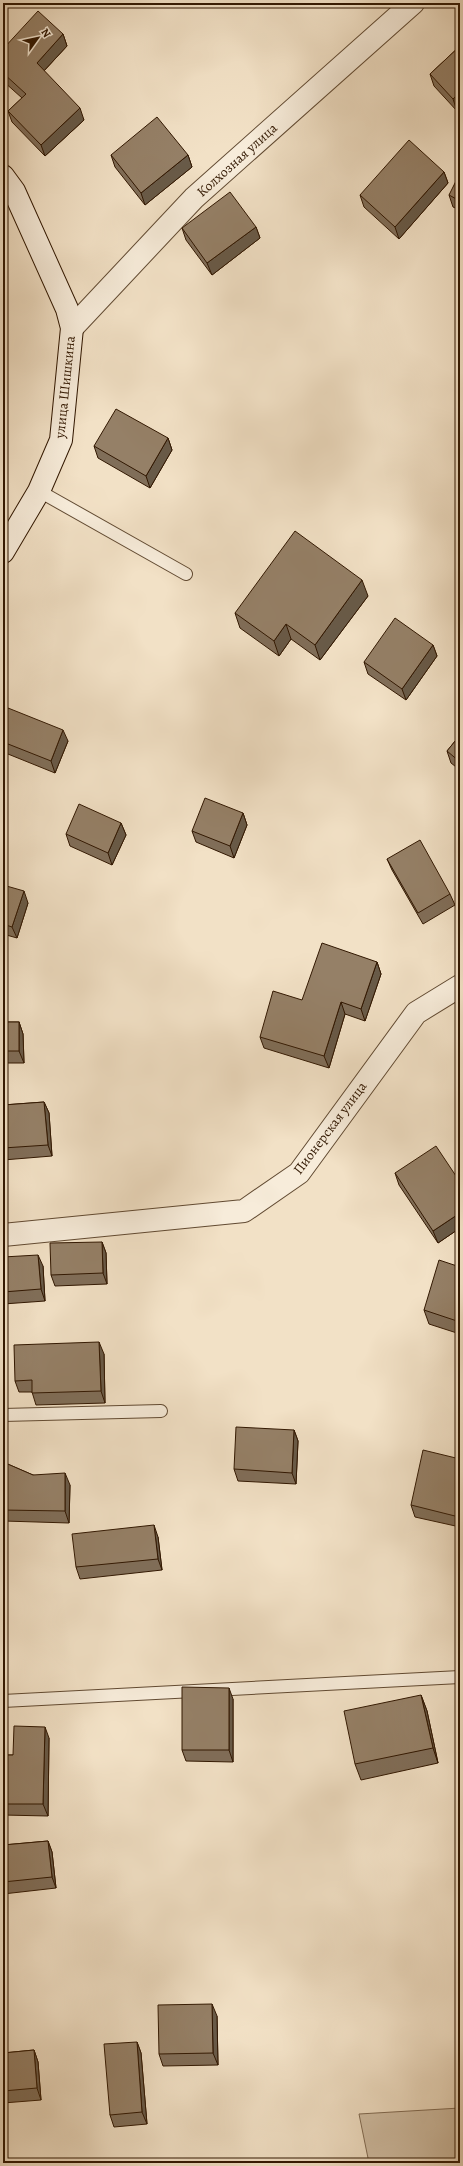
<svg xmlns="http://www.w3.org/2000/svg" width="463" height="2166" viewBox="0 0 463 2166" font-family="Alegreya,serif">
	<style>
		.green { fill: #d1bfa5; stroke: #816b53 }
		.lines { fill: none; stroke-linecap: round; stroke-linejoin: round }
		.lane-casing { stroke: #614a32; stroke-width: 14 }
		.street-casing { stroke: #614a32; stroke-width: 24 }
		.secondary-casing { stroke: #311701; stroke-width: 24 }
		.lane { stroke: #f7ecda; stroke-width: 12 }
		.street { stroke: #f7ecda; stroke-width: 22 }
		.secondary { stroke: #f7ecda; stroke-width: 22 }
		.wall { fill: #806e59; stroke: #311701 }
		.shaded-wall { fill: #685a48; stroke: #311701 }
		.building { fill: #958067; stroke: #311701 }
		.labels { text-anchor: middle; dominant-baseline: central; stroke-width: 3.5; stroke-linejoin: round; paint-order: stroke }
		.street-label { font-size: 14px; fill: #311701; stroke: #f7ecda }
	</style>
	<rect width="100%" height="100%" fill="#f2e1c6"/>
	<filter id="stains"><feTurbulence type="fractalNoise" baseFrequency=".005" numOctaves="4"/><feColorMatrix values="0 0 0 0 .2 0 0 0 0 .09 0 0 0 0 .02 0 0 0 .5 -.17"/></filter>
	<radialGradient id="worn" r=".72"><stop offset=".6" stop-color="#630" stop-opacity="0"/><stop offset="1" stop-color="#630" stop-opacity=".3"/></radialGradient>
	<polygon class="green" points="460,2108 460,2163 369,2163 359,2114"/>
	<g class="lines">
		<g class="lane-casing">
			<g id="lane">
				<polyline points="39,491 186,574"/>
				<polyline points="3,1415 161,1411"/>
				<polyline points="3,1701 460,1677"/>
			</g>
		</g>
		<g class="street-casing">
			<g id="street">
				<polyline points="72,328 194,198 413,3"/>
				<polyline points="3,1235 244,1211 299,1173 416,1013 460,986"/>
			</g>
		</g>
		<g class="secondary-casing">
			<polyline id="secondary" points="3,176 14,191 67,309 72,328 61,440 39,491 3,552"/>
		</g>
		<use href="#lane" class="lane"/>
		<use href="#street" class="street"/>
		<use href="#secondary" class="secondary"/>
	</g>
	<g class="wall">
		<polygon points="63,34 67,46 44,71 84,120 45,156 12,122 8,111 22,98 3,81 3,49"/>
		<polygon points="460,46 460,108 457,111 434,86 430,74"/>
		<polygon points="111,155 188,155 192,167 145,205 115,167"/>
		<polygon points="444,172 448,183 399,239 364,207 360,195"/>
		<polygon points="460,183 460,210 453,207 449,195"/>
		<polygon points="256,227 260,238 212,275 186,240 182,228"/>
		<polygon points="168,438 172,450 150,488 98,458 94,446"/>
		<polygon points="368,596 320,660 291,639 279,656 240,628 235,613"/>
		<polygon points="433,645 437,656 406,700 368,674 364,662"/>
		<polygon points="3,720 68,741 55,773 3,752"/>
		<polygon points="460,735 460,770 451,763 447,751"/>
		<polygon points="243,813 247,825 234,858 196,842 192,831"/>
		<polygon points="121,823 126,835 112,865 70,846 66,834"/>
		<polygon points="387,859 450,894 455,905 423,924 392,870"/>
		<polygon points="3,885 28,903 17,938 3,934"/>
		<polygon points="377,962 381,974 365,1021 345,1014 329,1068 264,1048 260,1037 302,1000"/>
		<polygon points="3,1022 19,1022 23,1034 24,1063 3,1063"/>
		<polygon points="44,1102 49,1113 52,1156 3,1160 3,1105"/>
		<polygon points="395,1173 460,1182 460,1228 438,1243 399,1185"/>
		<polygon points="102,1242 106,1253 107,1284 55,1286 51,1275"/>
		<polygon points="3,1257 43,1266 45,1301 3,1304"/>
		<polygon points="460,1267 460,1334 429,1324 424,1310"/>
		<polygon points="104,1354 105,1403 36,1405 32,1392 19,1392 15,1381"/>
		<polygon points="294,1430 298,1441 296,1484 238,1481 234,1469"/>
		<polygon points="460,1459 460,1527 415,1517 411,1505"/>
		<polygon points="3,1462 33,1475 70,1485 69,1523 4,1521 3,1517"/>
		<polygon points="158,1537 162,1570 80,1579 76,1567"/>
		<polygon points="421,1695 427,1711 438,1763 361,1780 355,1764"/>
		<polygon points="233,1699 233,1762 186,1761 182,1750"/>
		<polygon points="49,1738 48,1816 3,1815 3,1755 13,1755"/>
		<polygon points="48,1841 52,1852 56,1888 3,1894 3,1845"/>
		<polygon points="217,2016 218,2065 163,2066 159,2054"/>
		<polygon points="137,2042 141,2053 147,2124 114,2127 110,2115"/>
		<polygon points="34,2050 38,2062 41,2100 3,2103 3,2053"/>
	</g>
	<g class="shaded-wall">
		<polygon points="63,34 67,46 41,74 37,63"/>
		<polygon points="460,92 460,108 457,111 453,99"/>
		<polygon points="80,108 84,120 45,156 41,145"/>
		<polygon points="188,155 192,167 145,205 141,193"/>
		<polygon points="444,172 448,183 399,239 395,227"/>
		<polygon points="256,227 260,238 212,275 207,263"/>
		<polygon points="168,438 172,450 150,488 146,476"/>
		<polygon points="362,580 368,596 320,660 315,645"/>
		<polygon points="286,624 291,639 279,656 274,641"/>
		<polygon points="433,645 437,656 406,700 402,689"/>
		<polygon points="63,730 68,741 55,773 51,761"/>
		<polygon points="243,813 247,825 234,858 230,846"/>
		<polygon points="121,823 126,835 112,865 108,853"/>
		<polygon points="24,891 28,903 17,938 12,927"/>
		<polygon points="377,962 381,974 365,1021 361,1009"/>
		<polygon points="341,1002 345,1014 329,1068 324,1056"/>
		<polygon points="19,1022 23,1034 24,1063 19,1051"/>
		<polygon points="44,1102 49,1113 52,1156 48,1145"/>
		<polygon points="460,1213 460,1228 438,1243 433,1231"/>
		<polygon points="102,1242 106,1253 107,1284 103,1273"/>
		<polygon points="38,1255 43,1266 45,1301 41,1289"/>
		<polygon points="99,1342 104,1354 105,1403 101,1391"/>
		<polygon points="294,1430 298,1441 296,1484 292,1473"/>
		<polygon points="65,1473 70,1485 69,1523 65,1511"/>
		<polygon points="154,1525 158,1537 162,1570 158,1559"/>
		<polygon points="229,1688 233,1699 233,1762 229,1750"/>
		<polygon points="421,1695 427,1711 438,1763 433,1748"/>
		<polygon points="45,1727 49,1738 48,1816 43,1804"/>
		<polygon points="48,1841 52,1852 56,1888 52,1877"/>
		<polygon points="212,2004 217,2016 218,2065 213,2053"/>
		<polygon points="137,2042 141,2053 147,2124 142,2112"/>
		<polygon points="34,2050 38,2062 41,2100 37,2088"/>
	</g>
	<g class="building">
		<polygon points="38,11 63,34 37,63 80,108 41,145 8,111 26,94 3,73 3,49"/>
		<polygon points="460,46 460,92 453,99 430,74"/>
		<polygon points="157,117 188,155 141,193 111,155"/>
		<polygon points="409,140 444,172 395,227 360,195"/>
		<polygon points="456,181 460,183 460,201 449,195"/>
		<polygon points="230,192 256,227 207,263 182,228"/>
		<polygon points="116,409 168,438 146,476 94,446"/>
		<polygon points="295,531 362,580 315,645 286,624 274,641 235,613"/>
		<polygon points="395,618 433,645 402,689 364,662"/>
		<polygon points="8,708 63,730 51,761 3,742 3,720"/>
		<polygon points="460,735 460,762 447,751"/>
		<polygon points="205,798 243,813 230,846 192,831"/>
		<polygon points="79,804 121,823 108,853 66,834"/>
		<polygon points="420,840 450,894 418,913 387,859"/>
		<polygon points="3,885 24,891 12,927 3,924"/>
		<polygon points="322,943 377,962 361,1009 341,1002 324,1056 260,1037 273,991 302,1000"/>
		<rect x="3" y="1022" width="16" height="29"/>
		<polygon points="44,1102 48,1145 3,1148 3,1105"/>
		<polygon points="436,1146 460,1182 460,1213 433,1231 395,1173"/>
		<polygon points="102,1242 103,1273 51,1275 50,1243"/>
		<polygon points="38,1255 41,1289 3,1292 3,1257"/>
		<polygon points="439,1260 460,1267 460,1322 424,1310"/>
		<polygon points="99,1342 101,1391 32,1393 32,1380 15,1381 14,1345"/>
		<polygon points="236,1427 294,1430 292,1473 234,1469"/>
		<polygon points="423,1450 460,1459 460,1514 459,1517 411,1505"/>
		<polygon points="3,1462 33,1475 65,1473 65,1511 3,1510"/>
		<polygon points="154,1525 158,1559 76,1567 72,1534"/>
		<polygon points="182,1687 229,1688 229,1750 182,1750"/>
		<polygon points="421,1695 433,1748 355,1764 344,1711"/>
		<polygon points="14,1726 45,1727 43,1804 3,1804 3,1755 13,1755"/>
		<polygon points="48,1841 52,1877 3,1882 3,1845"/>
		<polygon points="212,2004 213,2053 159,2054 158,2005"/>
		<polygon points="137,2042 142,2112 110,2115 104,2044"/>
		<polygon points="34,2050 37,2088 3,2091 3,2053"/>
	</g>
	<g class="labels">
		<g class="street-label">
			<text transform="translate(237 160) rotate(-42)">Колхозная улица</text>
			<text transform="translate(65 387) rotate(-84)">улица Шишкина</text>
			<text transform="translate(330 1128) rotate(-53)">Пионерская улица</text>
		</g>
	</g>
	<rect width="463" height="2166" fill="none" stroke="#f2e1c6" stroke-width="16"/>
	<rect x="4" y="4" width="455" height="2158" fill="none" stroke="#311701" stroke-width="2"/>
	<rect x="8" y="8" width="447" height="2150" fill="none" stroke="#311701"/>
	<g transform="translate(38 38) rotate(57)" stroke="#f7ecda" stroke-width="3" paint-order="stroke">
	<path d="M0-3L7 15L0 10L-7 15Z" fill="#311701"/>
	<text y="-6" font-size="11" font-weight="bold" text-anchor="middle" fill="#311701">N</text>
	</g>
	<rect width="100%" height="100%" filter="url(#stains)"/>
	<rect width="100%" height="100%" fill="url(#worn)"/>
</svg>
